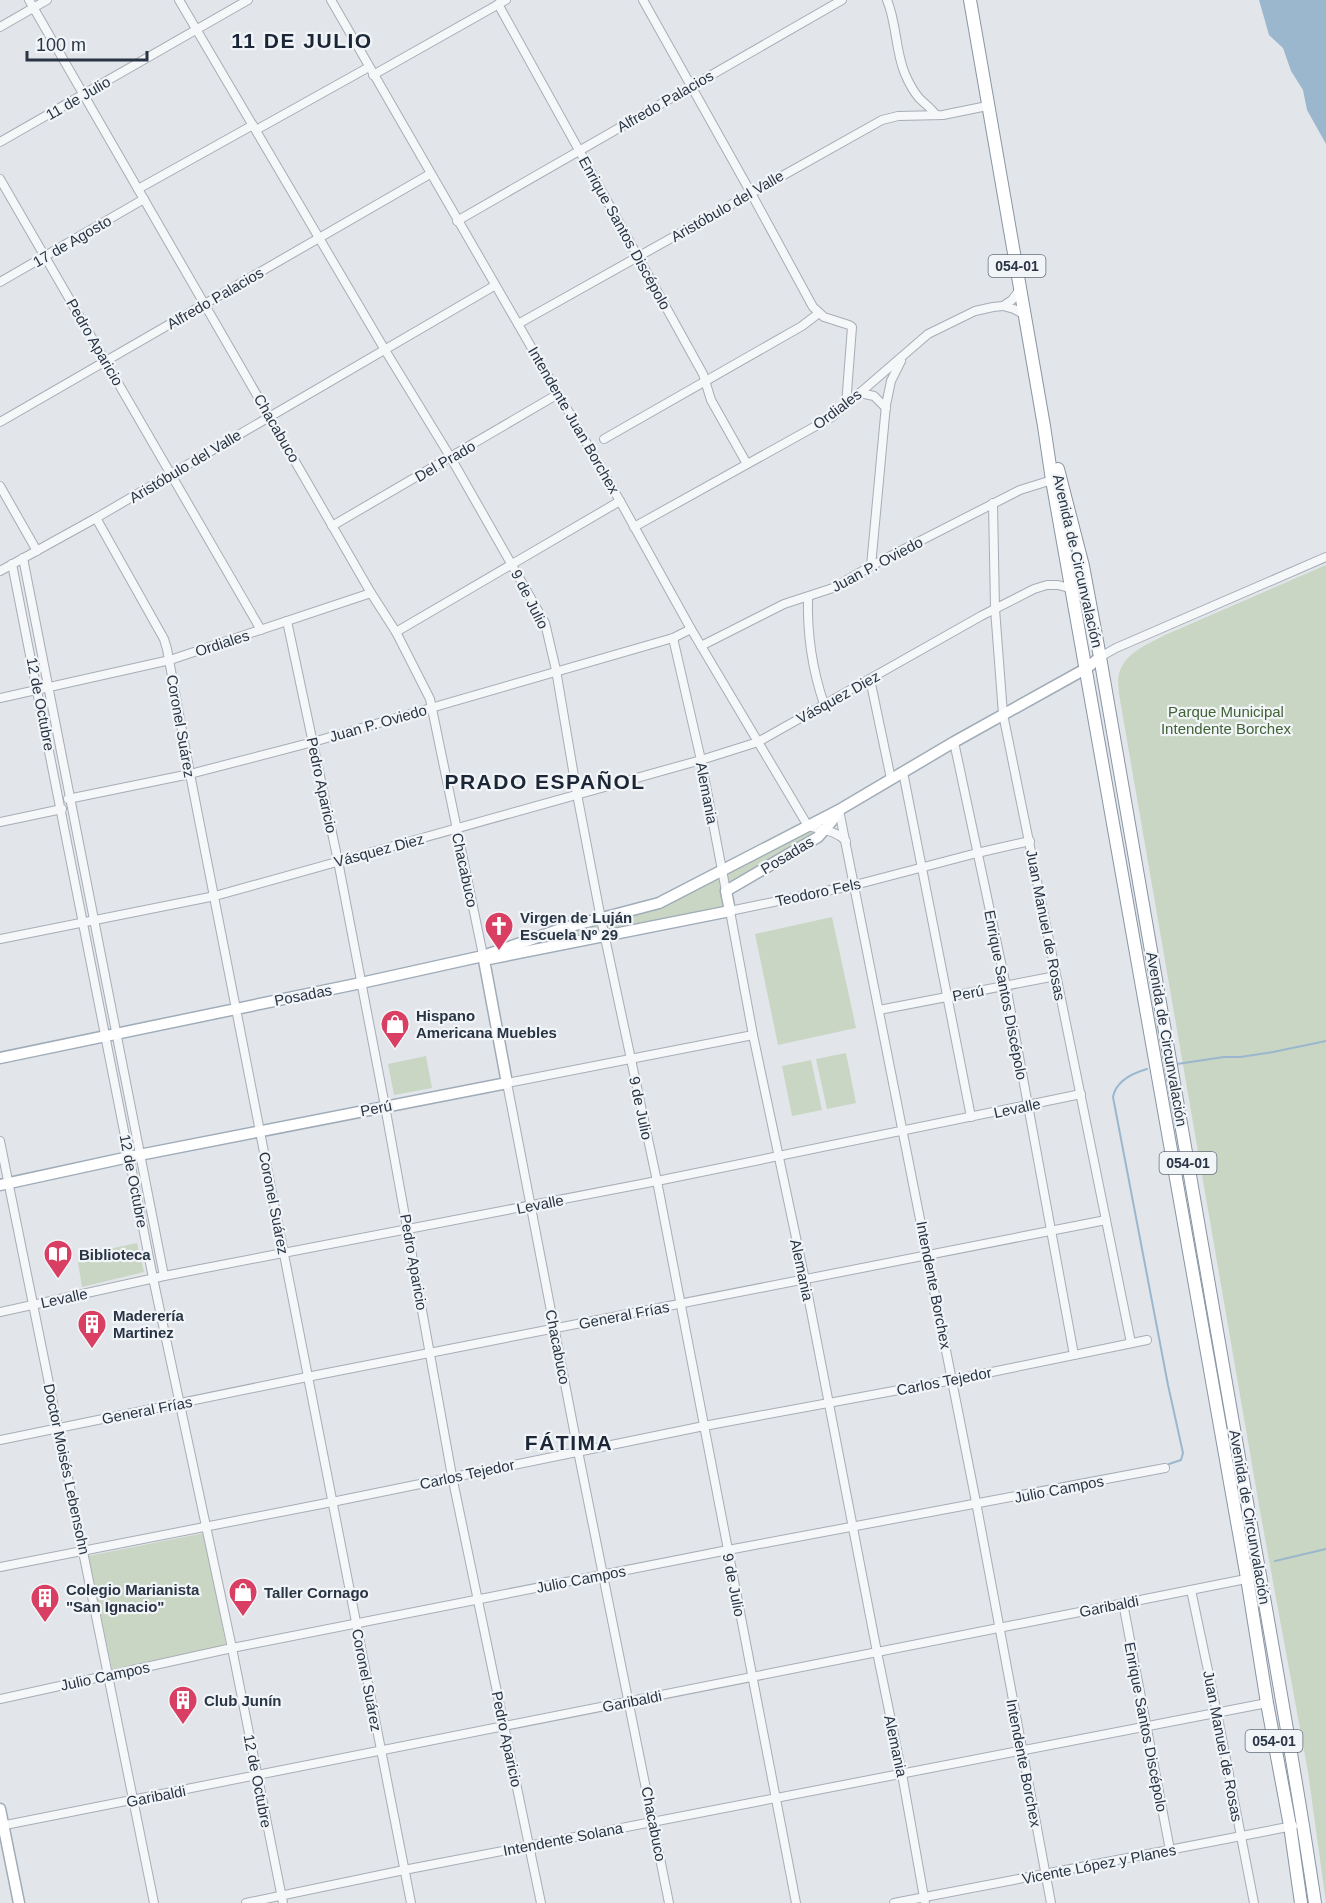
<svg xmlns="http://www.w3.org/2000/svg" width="1326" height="1903" viewBox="0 0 1326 1903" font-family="Arial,sans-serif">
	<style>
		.green { fill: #c9d6c3 }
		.water { fill: #9bb7ce }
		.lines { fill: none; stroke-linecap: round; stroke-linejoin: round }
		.stream { stroke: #9bb7ce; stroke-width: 2 }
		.minor-casing { stroke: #a7adb6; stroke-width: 10 }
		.major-casing { stroke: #a0acb8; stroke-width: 13 }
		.highway-casing { stroke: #8895a3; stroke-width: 14 }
		.minor { stroke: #f5f7f9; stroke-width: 8 }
		.major { stroke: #fff; stroke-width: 10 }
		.highway { stroke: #fff; stroke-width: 12 }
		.labels { text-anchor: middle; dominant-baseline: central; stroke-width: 4.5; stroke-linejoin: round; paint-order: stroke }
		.shield { fill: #f2f5f8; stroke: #656f7b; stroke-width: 1.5 }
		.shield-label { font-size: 14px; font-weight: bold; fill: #293545 }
		.street-label { font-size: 15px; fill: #293545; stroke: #f2f5f8 }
		.park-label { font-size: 15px; fill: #416235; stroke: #f2f5f8 }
		.poi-label { font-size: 15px; font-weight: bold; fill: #293545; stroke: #f2f5f8; text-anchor: start }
		.district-label { font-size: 21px; font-weight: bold; letter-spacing: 1.5px; fill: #1b2636; stroke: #f2f5f8 }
	</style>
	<rect width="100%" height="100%" fill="#e2e6eb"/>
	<g class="green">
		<path d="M 1326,565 L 1326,1903 L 1308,1772 L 1260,1511 L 1119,694 C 1119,688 1117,680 1119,674 C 1124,653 1148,644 1165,635 Z"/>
		<polygon points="808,826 824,831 726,891 730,911 505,955 564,928 659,903"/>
		<polygon points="832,917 856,1028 778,1045 755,934"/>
		<polygon points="846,1053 856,1103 827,1109 816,1059"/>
		<polygon points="426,1056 432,1088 394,1095 388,1064"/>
		<polygon points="811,1060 822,1110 792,1116 782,1066"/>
		<polygon points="137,1243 144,1272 82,1287 77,1256"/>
		<polygon points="204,1533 226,1645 112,1669 88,1556"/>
	</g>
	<polygon class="water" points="1259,0 1326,0 1326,144 1307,110 1303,90 1291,71 1283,48 1269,35"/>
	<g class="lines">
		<g class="stream">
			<polyline points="1177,1064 1224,1057 1240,1057 1273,1052 1326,1041"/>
			<path d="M 1147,1069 C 1133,1073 1116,1081 1113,1097 L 1168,1385 L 1183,1453 L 1181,1460 L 1169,1464"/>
			<polyline points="1275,1561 1326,1549"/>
		</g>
		<g class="minor-casing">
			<g id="minor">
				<polyline points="29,0 371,593 396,632 430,699 484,960"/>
				<polyline points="179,0 385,350 451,458 545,623 556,670 577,794 601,919 657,1181 796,1903"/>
				<path d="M 331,0 L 620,501 L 691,629 L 808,826 C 822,830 835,830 846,841"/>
				<polyline points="643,0 751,193 813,307 824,317 849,325 852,327 846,405"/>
				<path d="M 887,0 C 897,24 895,50 905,74 C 908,81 914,92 919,98 C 925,104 931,108 936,115"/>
				<polyline points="498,4 703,374 711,400 747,464"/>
				<polyline points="0,27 47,0"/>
				<polyline points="373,75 506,0"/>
				<polyline points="256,130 369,67"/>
				<polyline points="0,142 248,0"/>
				<polyline points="0,179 261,630"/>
				<polyline points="138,189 253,125"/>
				<polyline points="457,221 842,0"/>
				<polyline points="0,282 144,199"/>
				<polyline points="1003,306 1014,309 1025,315"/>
				<polyline points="518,324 882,120 898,116 943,115 987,106"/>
				<polyline points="860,393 874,396 886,408"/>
				<polyline points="0,422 430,174"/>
				<polyline points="604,439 802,326 819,313"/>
				<polyline points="0,486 37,551"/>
				<polyline points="993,503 995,609 1003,714 1131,1343"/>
				<polyline points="96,518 164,639 167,649 190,774 411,1903"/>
				<polyline points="332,526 558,394"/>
				<polyline points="634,527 832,417 928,334 975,311 993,307 1003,306 1012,300 1021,288"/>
				<polyline points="23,558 164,1276"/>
				<polyline points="12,564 153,1278 232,1648 283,1903"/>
				<polyline points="871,566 886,405 891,381 901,361"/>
				<polyline points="0,571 96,518 494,286"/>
				<path d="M 808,597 C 807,635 812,669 824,704"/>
				<polyline points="287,621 338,861 385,1106 452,1476 541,1903"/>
				<polyline points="396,632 620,501"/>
				<polyline points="673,638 701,760 726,891"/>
				<polyline points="701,646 784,604 833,588 871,566 1020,490 1052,480"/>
				<polyline points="1100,657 1116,648 1326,557"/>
				<polyline points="870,679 891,779"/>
				<polyline points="0,698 170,660 371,593"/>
				<polyline points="954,742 1006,986 1074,1355"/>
				<polyline points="903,772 971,1117"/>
				<polyline points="68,799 190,774 313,742 673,638 691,629"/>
				<polyline points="839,810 976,1502 1051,1903"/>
				<polyline points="0,822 62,809"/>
				<polyline points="0,939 215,896 701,760 758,742 981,616 1034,589 1047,585 1058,585 1073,589"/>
				<polyline points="879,1010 1056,976"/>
				<polyline points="0,1141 154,1903"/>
				<polyline points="0,1312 164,1276 657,1181 1081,1094"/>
				<polyline points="0,1440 307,1377 1106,1220"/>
				<polyline points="0,1567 332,1502 704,1426 953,1380 1147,1340"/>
				<polyline points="1191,1590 1217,1713 1254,1903"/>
				<polyline points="1123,1603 1170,1850"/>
				<polyline points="0,1699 232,1648 728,1550 1165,1468"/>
				<polyline points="0,1826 1251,1578"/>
				<polyline points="246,1903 404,1870 1267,1703"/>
				<polyline points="669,1903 578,1451 507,1083 753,1035"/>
				<polyline points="894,1903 1293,1826"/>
				<polyline points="925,1903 902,1774 877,1652 805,1280 753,1035 730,911 855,885 977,853 1030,841"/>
			</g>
		</g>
		<g class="major-casing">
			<g id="major">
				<polyline points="0,1058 361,983 483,956 564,928 659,903 839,810 954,742 1087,668 1100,657"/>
				<polyline points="0,1185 129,1157 507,1083 484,960 730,911 726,891 818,837 831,822 838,811"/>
				<polyline points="0,1809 19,1903"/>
			</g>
		</g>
		<g class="highway-casing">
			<g id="highway">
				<polyline points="970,0 1044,426 1052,480 1247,1578 1267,1703 1290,1826 1301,1903"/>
				<path d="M 1058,469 L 1083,566 L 1100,657 C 1142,897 1183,1137 1225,1377 C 1255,1552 1289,1727 1315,1903"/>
			</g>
		</g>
		<use href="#minor" class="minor"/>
		<use href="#major" class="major"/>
		<use href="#highway" class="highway"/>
	</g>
	<defs>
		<g id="church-pin" transform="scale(1.5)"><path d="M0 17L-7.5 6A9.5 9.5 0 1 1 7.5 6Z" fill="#d83f62" stroke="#f2f5f8"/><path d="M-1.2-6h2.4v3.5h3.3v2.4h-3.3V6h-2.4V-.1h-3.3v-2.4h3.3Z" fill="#fff"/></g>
		<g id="shop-pin" transform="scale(1.5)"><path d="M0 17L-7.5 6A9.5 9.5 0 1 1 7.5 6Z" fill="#d83f62" stroke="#f2f5f8"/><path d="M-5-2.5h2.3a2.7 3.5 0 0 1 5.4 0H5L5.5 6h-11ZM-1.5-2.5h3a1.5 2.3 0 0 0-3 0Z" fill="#fff"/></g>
		<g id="library-pin" transform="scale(1.5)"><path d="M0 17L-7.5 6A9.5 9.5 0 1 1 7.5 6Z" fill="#d83f62" stroke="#f2f5f8"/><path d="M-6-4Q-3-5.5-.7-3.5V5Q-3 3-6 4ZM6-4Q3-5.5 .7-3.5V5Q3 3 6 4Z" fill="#fff"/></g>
		<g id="building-pin" transform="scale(1.5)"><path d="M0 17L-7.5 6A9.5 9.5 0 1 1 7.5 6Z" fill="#d83f62" stroke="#f2f5f8"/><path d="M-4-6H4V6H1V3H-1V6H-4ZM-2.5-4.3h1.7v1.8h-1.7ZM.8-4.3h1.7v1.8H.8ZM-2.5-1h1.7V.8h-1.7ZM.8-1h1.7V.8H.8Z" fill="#fff"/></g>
	</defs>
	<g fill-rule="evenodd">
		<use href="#church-pin" x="499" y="926"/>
		<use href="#shop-pin" x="395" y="1024"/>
		<use href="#library-pin" x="58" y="1254"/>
		<use href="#building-pin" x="92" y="1324"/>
		<use href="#shop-pin" x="243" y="1592"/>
		<use href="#building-pin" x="45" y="1598"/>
		<use href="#building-pin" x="183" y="1700"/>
	</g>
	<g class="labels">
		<g class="shield">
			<rect x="988.5" y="255" width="57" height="22" rx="4.5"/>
			<rect x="1159.5" y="1152" width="57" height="22" rx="4.5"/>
			<rect x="1245.5" y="1730" width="57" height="22" rx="4.5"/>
		</g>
		<g class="shield-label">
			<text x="1017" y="266">054-01</text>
			<text x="1188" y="1163">054-01</text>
			<text x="1274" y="1741">054-01</text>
		</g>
		<g class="street-label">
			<text transform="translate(78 98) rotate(-30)">11 de Julio</text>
			<text transform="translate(665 101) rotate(-30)">Alfredo Palacios</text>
			<text transform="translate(727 206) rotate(-30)">Aristóbulo del Valle</text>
			<text transform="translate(625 233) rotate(61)">Enrique Santos Discépolo</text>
			<text transform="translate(72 241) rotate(-30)">17 de Agosto</text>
			<text transform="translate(215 298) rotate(-30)">Alfredo Palacios</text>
			<text transform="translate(95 342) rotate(60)">Pedro Aparicio</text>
			<text transform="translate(837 409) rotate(-37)">Ordiales</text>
			<text transform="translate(574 420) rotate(60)">Intendente Juan Borchex</text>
			<text transform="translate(277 428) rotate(60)">Chacabuco</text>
			<text transform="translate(445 461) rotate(-30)">Del Prado</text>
			<text transform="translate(185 466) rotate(-31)">Aristóbulo del Valle</text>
			<text transform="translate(1078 561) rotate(77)">Avenida de Circunvalación</text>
			<text transform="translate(877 564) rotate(-28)">Juan P. Oviedo</text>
			<text transform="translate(530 599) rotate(63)">9 de Julio</text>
			<text transform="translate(222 643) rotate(-18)">Ordiales</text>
			<text transform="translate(838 697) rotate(-29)">Vásquez Diez</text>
			<text transform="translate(41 704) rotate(79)">12 de Octubre</text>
			<text transform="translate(378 723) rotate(-16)">Juan P. Oviedo</text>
			<text transform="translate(181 726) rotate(80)">Coronel Suárez</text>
			<text transform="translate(322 785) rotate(78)">Pedro Aparicio</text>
			<text transform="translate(707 793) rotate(79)">Alemania</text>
			<text transform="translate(379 850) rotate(-15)">Vásquez Diez</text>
			<text transform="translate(787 855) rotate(-31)">Posadas</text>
			<text transform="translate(465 870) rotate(78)">Chacabuco</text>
			<text transform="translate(818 892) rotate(-12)">Teodoro Fels</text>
			<text transform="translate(1046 925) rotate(79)">Juan Manuel de Rosas</text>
			<text transform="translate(968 993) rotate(-11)">Perú</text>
			<text transform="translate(303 995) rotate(-11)">Posadas</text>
			<text transform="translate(1006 995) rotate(79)">Enrique Santos Discépolo</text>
			<text transform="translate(1167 1039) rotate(80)">Avenida de Circunvalación</text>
			<text transform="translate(376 1108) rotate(-11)">Perú</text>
			<text transform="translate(641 1108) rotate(78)">9 de Julio</text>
			<text transform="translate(1017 1108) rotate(-12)">Levalle</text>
			<text transform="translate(134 1181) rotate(79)">12 de Octubre</text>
			<text transform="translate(274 1203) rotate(79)">Coronel Suárez</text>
			<text transform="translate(540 1204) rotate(-11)">Levalle</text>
			<text transform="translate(414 1262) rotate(80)">Pedro Aparicio</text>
			<text transform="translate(802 1270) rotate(78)">Alemania</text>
			<text transform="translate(934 1285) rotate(79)">Intendente Borchex</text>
			<text transform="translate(64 1298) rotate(-12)">Levalle</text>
			<text transform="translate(624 1315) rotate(-11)">General Frías</text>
			<text transform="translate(558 1347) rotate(79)">Chacabuco</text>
			<text transform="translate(944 1381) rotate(-11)">Carlos Tejedor</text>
			<text transform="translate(147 1410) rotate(-11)">General Frías</text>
			<text transform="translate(67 1469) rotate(78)">Doctor Moisés Lebensohn</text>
			<text transform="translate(467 1474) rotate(-12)">Carlos Tejedor</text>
			<text transform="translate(1059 1489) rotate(-11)">Julio Campos</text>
			<text transform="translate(1250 1517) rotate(80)">Avenida de Circunvalación</text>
			<text transform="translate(581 1579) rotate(-11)">Julio Campos</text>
			<text transform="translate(734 1585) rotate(79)">9 de Julio</text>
			<text transform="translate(1109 1606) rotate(-11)">Garibaldi</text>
			<text transform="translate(105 1676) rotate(-12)">Julio Campos</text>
			<text transform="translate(367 1680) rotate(79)">Coronel Suárez</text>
			<text transform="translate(632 1701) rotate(-11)">Garibaldi</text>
			<text transform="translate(1146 1727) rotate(79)">Enrique Santos Discépolo</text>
			<text transform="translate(507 1739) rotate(78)">Pedro Aparicio</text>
			<text transform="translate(896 1746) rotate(78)">Alemania</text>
			<text transform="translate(1223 1746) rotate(79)">Juan Manuel de Rosas</text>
			<text transform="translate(1024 1763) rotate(79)">Intendente Borchex</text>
			<text transform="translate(258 1781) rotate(79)">12 de Octubre</text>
			<text transform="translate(156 1796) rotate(-11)">Garibaldi</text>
			<text transform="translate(654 1824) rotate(79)">Chacabuco</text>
			<text transform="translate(563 1839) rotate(-11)">Intendente Solana</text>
			<text transform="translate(1099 1864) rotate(-11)">Vicente López y Planes</text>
		</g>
		<g class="park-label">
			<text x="1226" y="711">Parque Municipal<tspan x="1226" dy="17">Intendente Borchex</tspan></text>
		</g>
		<g class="poi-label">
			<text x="520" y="917">Virgen de Luján<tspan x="520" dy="17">Escuela Nº 29</tspan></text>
			<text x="416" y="1015">Hispano<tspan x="416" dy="17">Americana Muebles</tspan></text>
			<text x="79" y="1254">Biblioteca</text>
			<text x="113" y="1315">Maderería<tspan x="113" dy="17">Martinez</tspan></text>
			<text x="66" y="1589">Colegio Marianista<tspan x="66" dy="17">"San Ignacio"</tspan></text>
			<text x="264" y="1592">Taller Cornago</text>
			<text x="204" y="1700">Club Junín</text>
		</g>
		<g class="district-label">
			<text x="302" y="40">11 DE JULIO</text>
			<text x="545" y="781">PRADO ESPAÑOL</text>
			<text x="569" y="1442">FÁTIMA</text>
		</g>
	</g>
	<path d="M27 51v9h120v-9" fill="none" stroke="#293545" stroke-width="3"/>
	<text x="36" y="51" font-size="18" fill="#293545" stroke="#f2f5f8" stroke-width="4.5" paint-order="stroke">100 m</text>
</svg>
